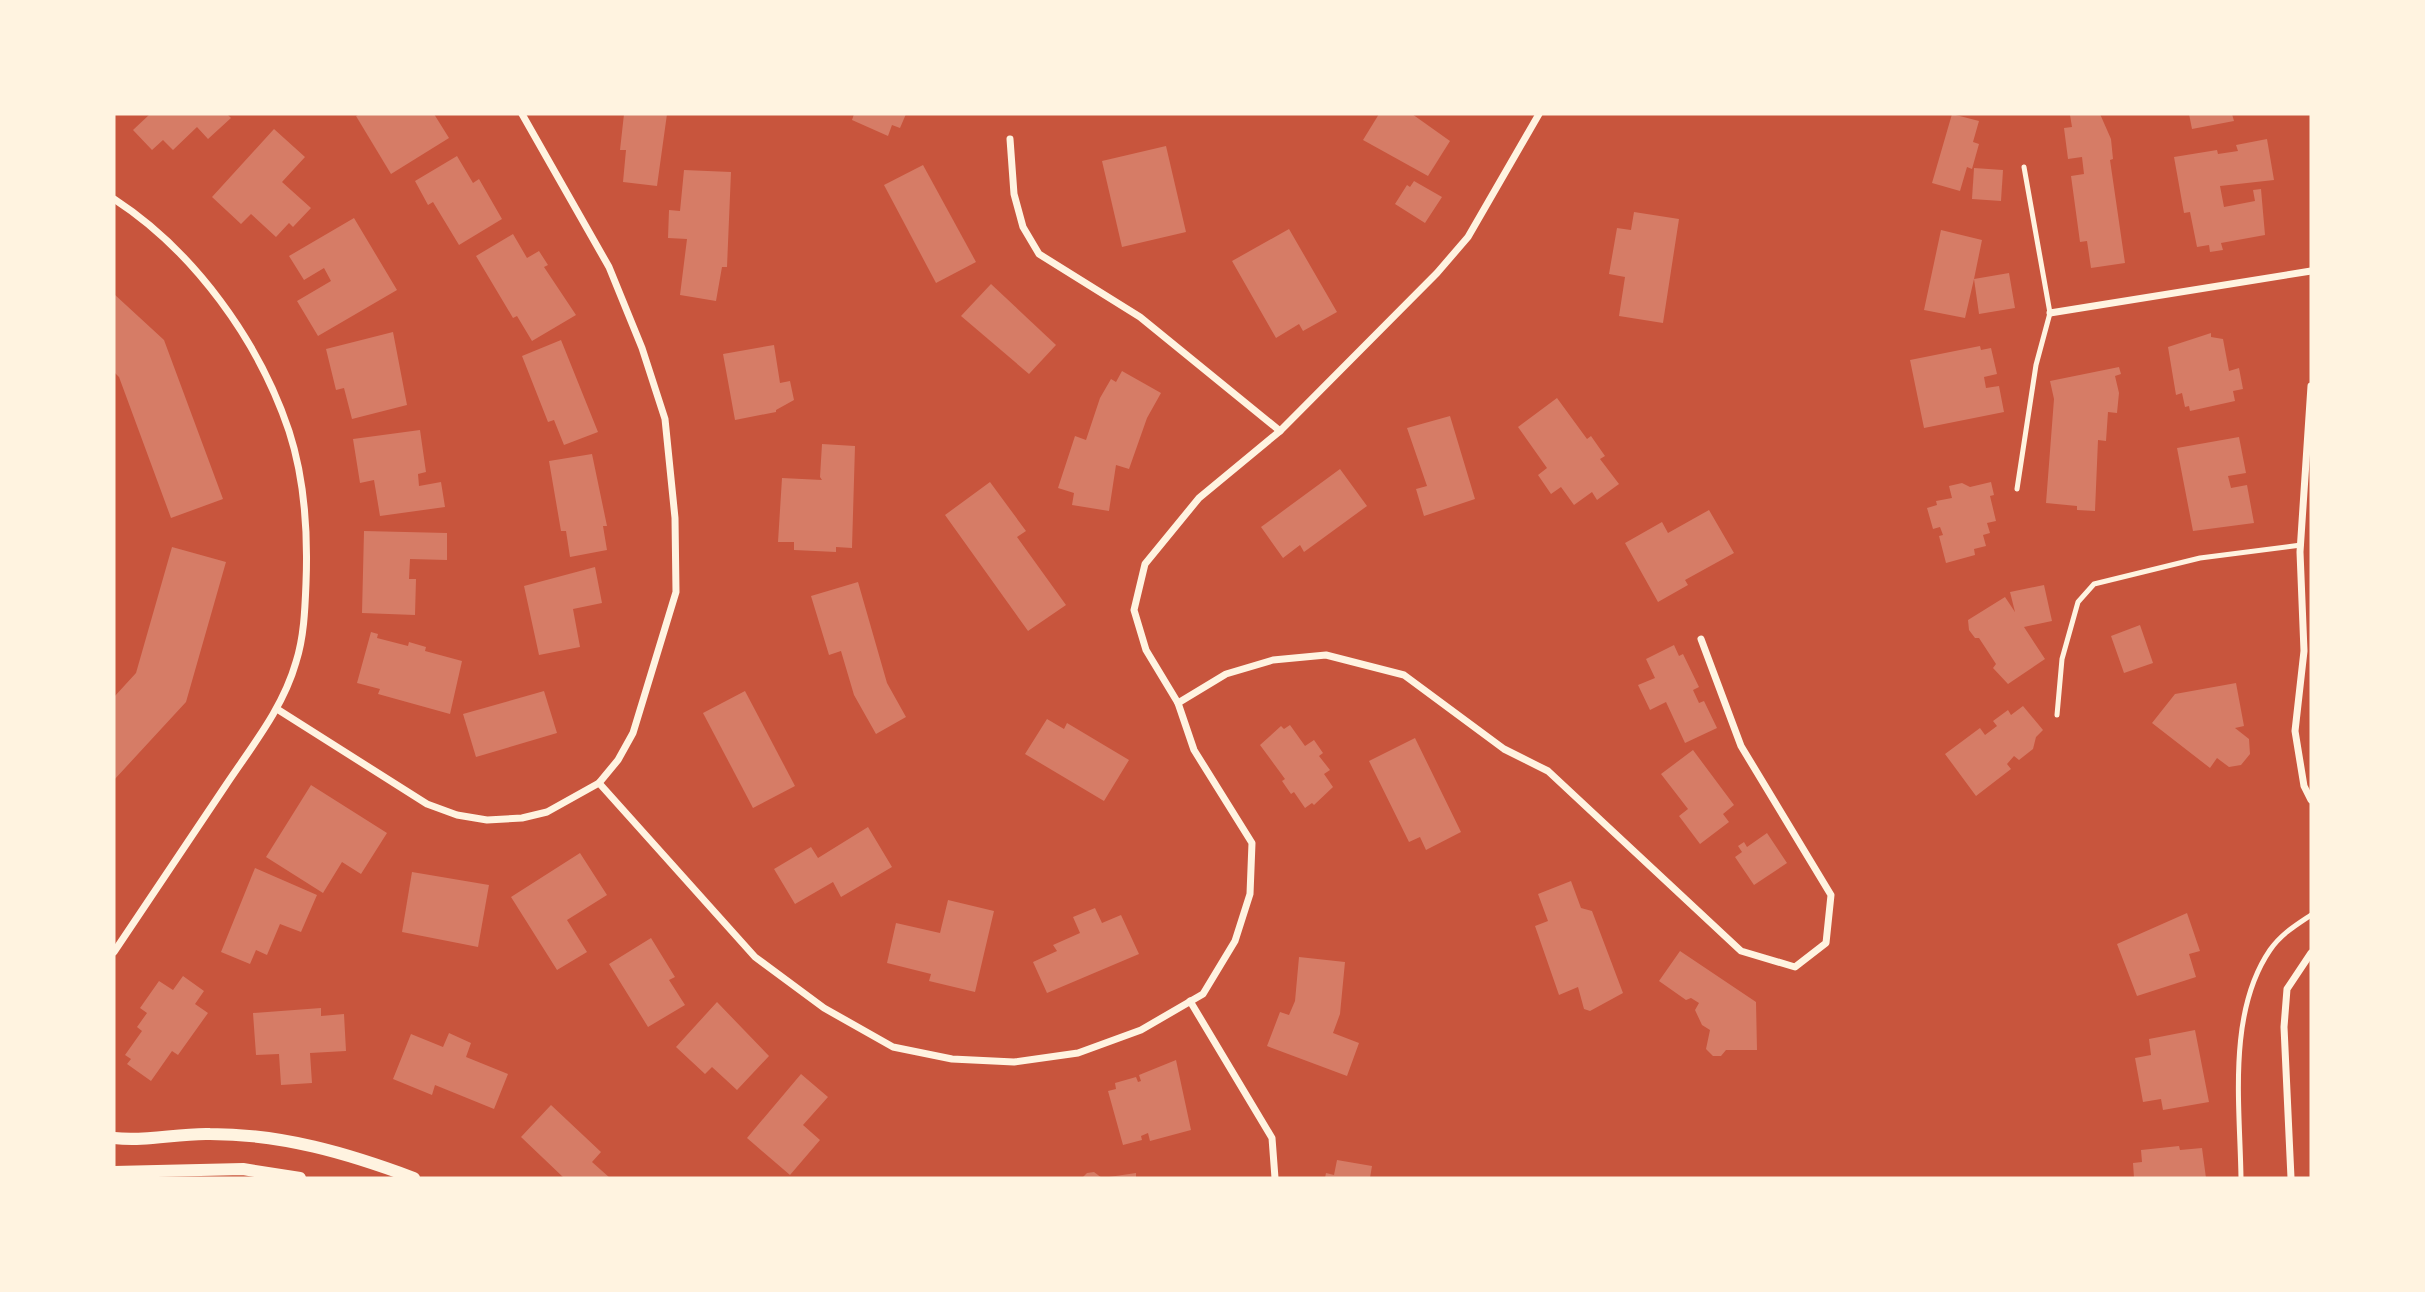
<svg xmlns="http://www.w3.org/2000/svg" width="2425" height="1292" viewBox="0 0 2425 1292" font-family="'Titillium Web',sans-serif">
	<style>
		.building { fill: #d67c66 }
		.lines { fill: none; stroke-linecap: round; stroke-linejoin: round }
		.service { stroke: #fff3e0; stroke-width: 5 }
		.minor { stroke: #fff3e0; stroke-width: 7 }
		.tertiary { stroke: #fff3e0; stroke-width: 12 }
	</style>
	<rect width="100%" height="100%" fill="#c8553d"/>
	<g class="building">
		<polygon points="150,114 227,114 231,118 208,139 197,127 173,150 163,140 152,150 133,130"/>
		<polygon points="360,114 434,114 449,138 391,174 356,116"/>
		<polygon points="624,114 667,114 657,186 623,182 626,150 620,150"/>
		<polygon points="854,114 906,114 900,128 892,125 888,136 852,120"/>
		<polygon points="1379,114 1412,114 1450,141 1428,176 1363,140"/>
		<polygon points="1952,114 1979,121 1973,142 1979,144 1972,169 1967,167 1960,191 1932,183"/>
		<polygon points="2100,114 2111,139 2113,159 2110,160 2125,263 2091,268 2087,241 2080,242 2071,176 2084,174 2082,157 2068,159 2064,128 2072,127 2070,115"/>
		<polygon points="2189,114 2232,114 2234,121 2192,129"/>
		<polygon points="274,129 305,157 282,182 311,208 293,227 289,223 276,237 251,214 241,224 212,197"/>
		<polygon points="2267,139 2274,180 2220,186 2224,207 2255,201 2253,190 2261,189 2265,235 2221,243 2223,250 2210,252 2209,245 2197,247 2190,212 2184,213 2174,157 2217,150 2218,154 2238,151 2236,145"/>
		<polygon points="1166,146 1186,232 1122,247 1102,161"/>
		<polygon points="457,156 473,183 479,179 502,219 459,245 433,202 428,205 415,181"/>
		<polygon points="923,165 976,262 936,283 884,185"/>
		<polygon points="1974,168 2003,170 2001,201 1972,199"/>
		<polygon points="684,170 731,172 727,267 722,267 716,301 680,295 687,239 668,238 669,210 680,211"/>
		<polygon points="1414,181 1442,197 1425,223 1395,204 1407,185 1410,187"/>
		<polygon points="1634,212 1679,219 1663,323 1619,316 1625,277 1609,274 1617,228 1631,230"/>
		<polygon points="354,218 397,290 318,336 297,301 331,281 324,268 304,280 289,256"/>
		<polygon points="1289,229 1337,312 1303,331 1299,324 1276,338 1232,261"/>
		<polygon points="1941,230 1982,240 1974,279 2009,273 2015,308 1979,314 1974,279 1965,318 1924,310"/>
		<polygon points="513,234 527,258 539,251 548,265 544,267 576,315 532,341 517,316 513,318 476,256"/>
		<polygon points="991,284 1056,345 1029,374 961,316"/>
		<polygon points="114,294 164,340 223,499 171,518 119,377 114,372"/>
		<polygon points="393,332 407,405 352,419 344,388 336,390 326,349"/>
		<polygon points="2211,333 2211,337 2223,339 2229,371 2239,368 2243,389 2233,391 2235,401 2190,411 2189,406 2185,407 2182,393 2176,395 2168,347"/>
		<polygon points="561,340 598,432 564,445 554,420 548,422 522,356"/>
		<polygon points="774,345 780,383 790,381 794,400 776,410 776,412 735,420 723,354"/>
		<polygon points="1980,346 1981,350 1991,348 1997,374 1984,377 1986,388 1999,386 2004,412 1924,428 1910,360"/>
		<polygon points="2119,367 2121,374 2115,376 2119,393 2117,413 2108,412 2106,441 2098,440 2095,511 2077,510 2077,506 2046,503 2054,399 2050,381"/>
		<polygon points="1122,371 1161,393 1147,418 1129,469 1116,465 1109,511 1072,505 1074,493 1058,488 1075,436 1086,440 1100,398 1111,379 1116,382"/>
		<polygon points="1557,398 1587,439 1591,436 1605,456 1600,459 1619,484 1597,500 1592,492 1574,505 1561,487 1551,494 1538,475 1547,468 1518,427"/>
		<polygon points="1450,416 1475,499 1424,516 1416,489 1427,486 1407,428"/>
		<polygon points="420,430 426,472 418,474 419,486 441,482 445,507 380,516 374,480 360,483 353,439"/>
		<polygon points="2239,437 2246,473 2228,476 2231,488 2247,485 2254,523 2193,531 2177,448"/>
		<polygon points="822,444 855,446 852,548 836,547 836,552 794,550 794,542 778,542 782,478 822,480 820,477"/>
		<polygon points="592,454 607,526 603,526 607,550 570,557 566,531 561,531 549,461"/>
		<polygon points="1340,469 1367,506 1304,552 1300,545 1283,558 1261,527"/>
		<polygon points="990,482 1026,531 1017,537 1066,605 1028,631 945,515"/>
		<polygon points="1991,482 1994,495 1990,496 1996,521 1987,523 1990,533 1983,535 1986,546 1974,549 1975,555 1946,563 1939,536 1943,535 1940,527 1933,529 1927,508 1937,505 1936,501 1952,498 1949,486 1962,483 1970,487"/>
		<polygon points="1709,510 1734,553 1685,580 1688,585 1658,602 1625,543 1662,522 1668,533"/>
		<polygon points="364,531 447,533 447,560 410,559 409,579 416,579 415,615 362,613"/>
		<polygon points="172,547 226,562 186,702 114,780 114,697 136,673"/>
		<polygon points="595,567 602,603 573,609 580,647 539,655 524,586"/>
		<polygon points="858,582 887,683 906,717 876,734 854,695 841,651 829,655 811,596"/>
		<polygon points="2044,585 2052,621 2024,627 2045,659 2008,684 1993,668 1996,664 1979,638 1975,638 1969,630 1968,620 2005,597 2015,612 2010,592"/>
		<polygon points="2140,625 2153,663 2124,673 2111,636"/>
		<polygon points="371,632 378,634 377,638 408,646 409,642 426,647 425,651 462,661 450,714 378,694 380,689 357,683"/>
		<polygon points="1674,645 1679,656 1683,654 1699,687 1693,690 1699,703 1704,701 1717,728 1685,743 1666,702 1650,710 1638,685 1655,678 1646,659"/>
		<polygon points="2236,683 2244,726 2235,728 2249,739 2250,754 2241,765 2229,767 2217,758 2210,768 2152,723 2175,694"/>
		<polygon points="544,691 557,733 476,757 463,714"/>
		<polygon points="745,691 795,786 753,808 703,713"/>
		<polygon points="2023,706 2043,730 2036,737 2033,749 2019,760 2014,756 2007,764 2011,769 1976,796 1945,754 1980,728 1985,735 1997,726 1993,721 2008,710 2011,715"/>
		<polygon points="1047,719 1064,729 1067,723 1129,760 1104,801 1025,754"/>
		<polygon points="1290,725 1305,746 1314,740 1323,753 1319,756 1330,770 1324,774 1333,787 1314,805 1312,803 1305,808 1294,792 1291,794 1282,781 1285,779 1260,745 1281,726 1284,729"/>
		<polygon points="1415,738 1461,832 1426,850 1420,837 1409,842 1369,761"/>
		<polygon points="1693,750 1734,805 1723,814 1729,822 1700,844 1679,816 1688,809 1661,774"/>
		<polygon points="311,785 387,833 361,874 342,862 323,893 266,857"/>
		<polygon points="868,827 892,867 841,897 833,882 795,904 774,869 811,847 818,858"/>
		<polygon points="1767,833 1787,863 1754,885 1735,857 1742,852 1738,846 1744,842 1747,847"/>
		<polygon points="580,853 607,895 567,920 587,952 557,970 511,897"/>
		<polygon points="255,868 317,895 301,932 280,924 267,955 256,950 250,964 221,952"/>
		<polygon points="412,872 489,885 478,947 402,932"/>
		<polygon points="1571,881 1581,908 1592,911 1623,993 1590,1011 1584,1009 1578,987 1559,995 1535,926 1548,921 1538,894"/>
		<polygon points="948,900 994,911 975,992 929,981 931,974 887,963 896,923 940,933"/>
		<polygon points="1095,908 1102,923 1121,915 1139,954 1047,993 1033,962 1057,951 1053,945 1080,933 1073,917"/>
		<polygon points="2187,913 2200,951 2189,954 2196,977 2137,996 2117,944"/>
		<polygon points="651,938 675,977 669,980 685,1005 648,1027 609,964"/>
		<polygon points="1680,951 1756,1002 1757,1050 1726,1050 1721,1056 1713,1056 1706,1049 1710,1030 1702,1025 1695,1010 1699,1003 1691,998 1686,1000 1659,981"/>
		<polygon points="1299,957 1345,962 1340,1014 1333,1033 1359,1043 1347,1076 1267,1046 1280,1012 1289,1015 1295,1001"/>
		<polygon points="183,976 204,991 195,1004 208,1013 178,1055 172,1051 151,1081 127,1064 131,1059 125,1055 142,1031 137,1027 147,1013 140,1008 159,981 173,990"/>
		<polygon points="717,1002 769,1056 737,1090 712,1067 705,1074 676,1047"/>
		<polygon points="321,1008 321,1016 344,1014 346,1051 310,1053 312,1083 281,1085 279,1054 256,1055 253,1013"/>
		<polygon points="2195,1030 2209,1102 2163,1110 2161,1099 2143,1102 2135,1058 2151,1055 2149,1039"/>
		<polygon points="449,1033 471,1043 466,1057 508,1074 494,1109 435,1085 432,1095 393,1079 411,1034 443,1047"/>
		<polygon points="1176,1060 1191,1130 1150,1141 1148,1133 1141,1136 1142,1140 1123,1145 1108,1091 1116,1089 1115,1083 1136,1077 1138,1082 1141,1081 1139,1075"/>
		<polygon points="801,1074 828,1097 803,1125 820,1140 790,1175 747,1138"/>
		<polygon points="551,1105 601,1152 592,1162 610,1178 564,1178 521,1137"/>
		<polygon points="2179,1146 2180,1150 2202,1148 2206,1178 2134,1178 2133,1163 2142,1162 2141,1150"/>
		<polygon points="1337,1160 1372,1166 1370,1178 1325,1178 1326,1173 1334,1175"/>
		<polygon points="1094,1172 1102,1178 1082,1178 1087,1173"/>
		<polygon points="1136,1173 1136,1178 1109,1178 1109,1177"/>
	</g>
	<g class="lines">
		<g class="service">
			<polyline points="2017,489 2036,365 2050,313 2024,167"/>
			<polyline points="2057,715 2062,659 2078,602 2094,584 2200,558 2301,545"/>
			<path d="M 2241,1178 C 2240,1106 2227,1013 2270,950 C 2281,934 2296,925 2311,915"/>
		</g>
		<g class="minor">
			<polyline points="1010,139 1014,194 1023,227 1039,254 1140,317 1280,431"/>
			<path d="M 114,199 C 194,251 259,341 289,431 C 305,480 308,533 306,583 C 305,609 304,637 296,662 C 283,708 252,746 226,785 C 189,841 151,896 114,952"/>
			<polyline points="2050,313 2311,271"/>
			<polyline points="2311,386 2300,552 2304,651 2295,731 2304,786 2311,800"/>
			<polyline points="1178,703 1226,674 1273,660 1326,655 1404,675 1504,749 1548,771 1741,951 1795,967 1826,943 1831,895 1741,746 1701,639"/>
			<polyline points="277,709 427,804 457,815 487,820 522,818 547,812 599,783 618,760 633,733 676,592 675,518 665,419 642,348 609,267 522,114"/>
			<polyline points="599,783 755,957 824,1008 893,1047 952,1059 1014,1062 1078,1053 1141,1030 1203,994 1235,941 1250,894 1252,843 1194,750 1178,703 1146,650 1134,610 1145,564 1199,498 1280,431 1437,273 1468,237 1539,114"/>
			<polyline points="1190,1001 1272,1138 1275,1178"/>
			<polyline points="2291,1178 2284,1027 2287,989 2311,953"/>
		</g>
		<g class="tertiary">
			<path d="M 114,1138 C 147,1142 177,1133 210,1134 C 282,1134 347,1153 414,1178"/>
			<polyline points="114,1172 243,1169 300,1178"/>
		</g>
	</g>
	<rect width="2425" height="1292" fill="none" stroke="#fff3e0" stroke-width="231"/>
</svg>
